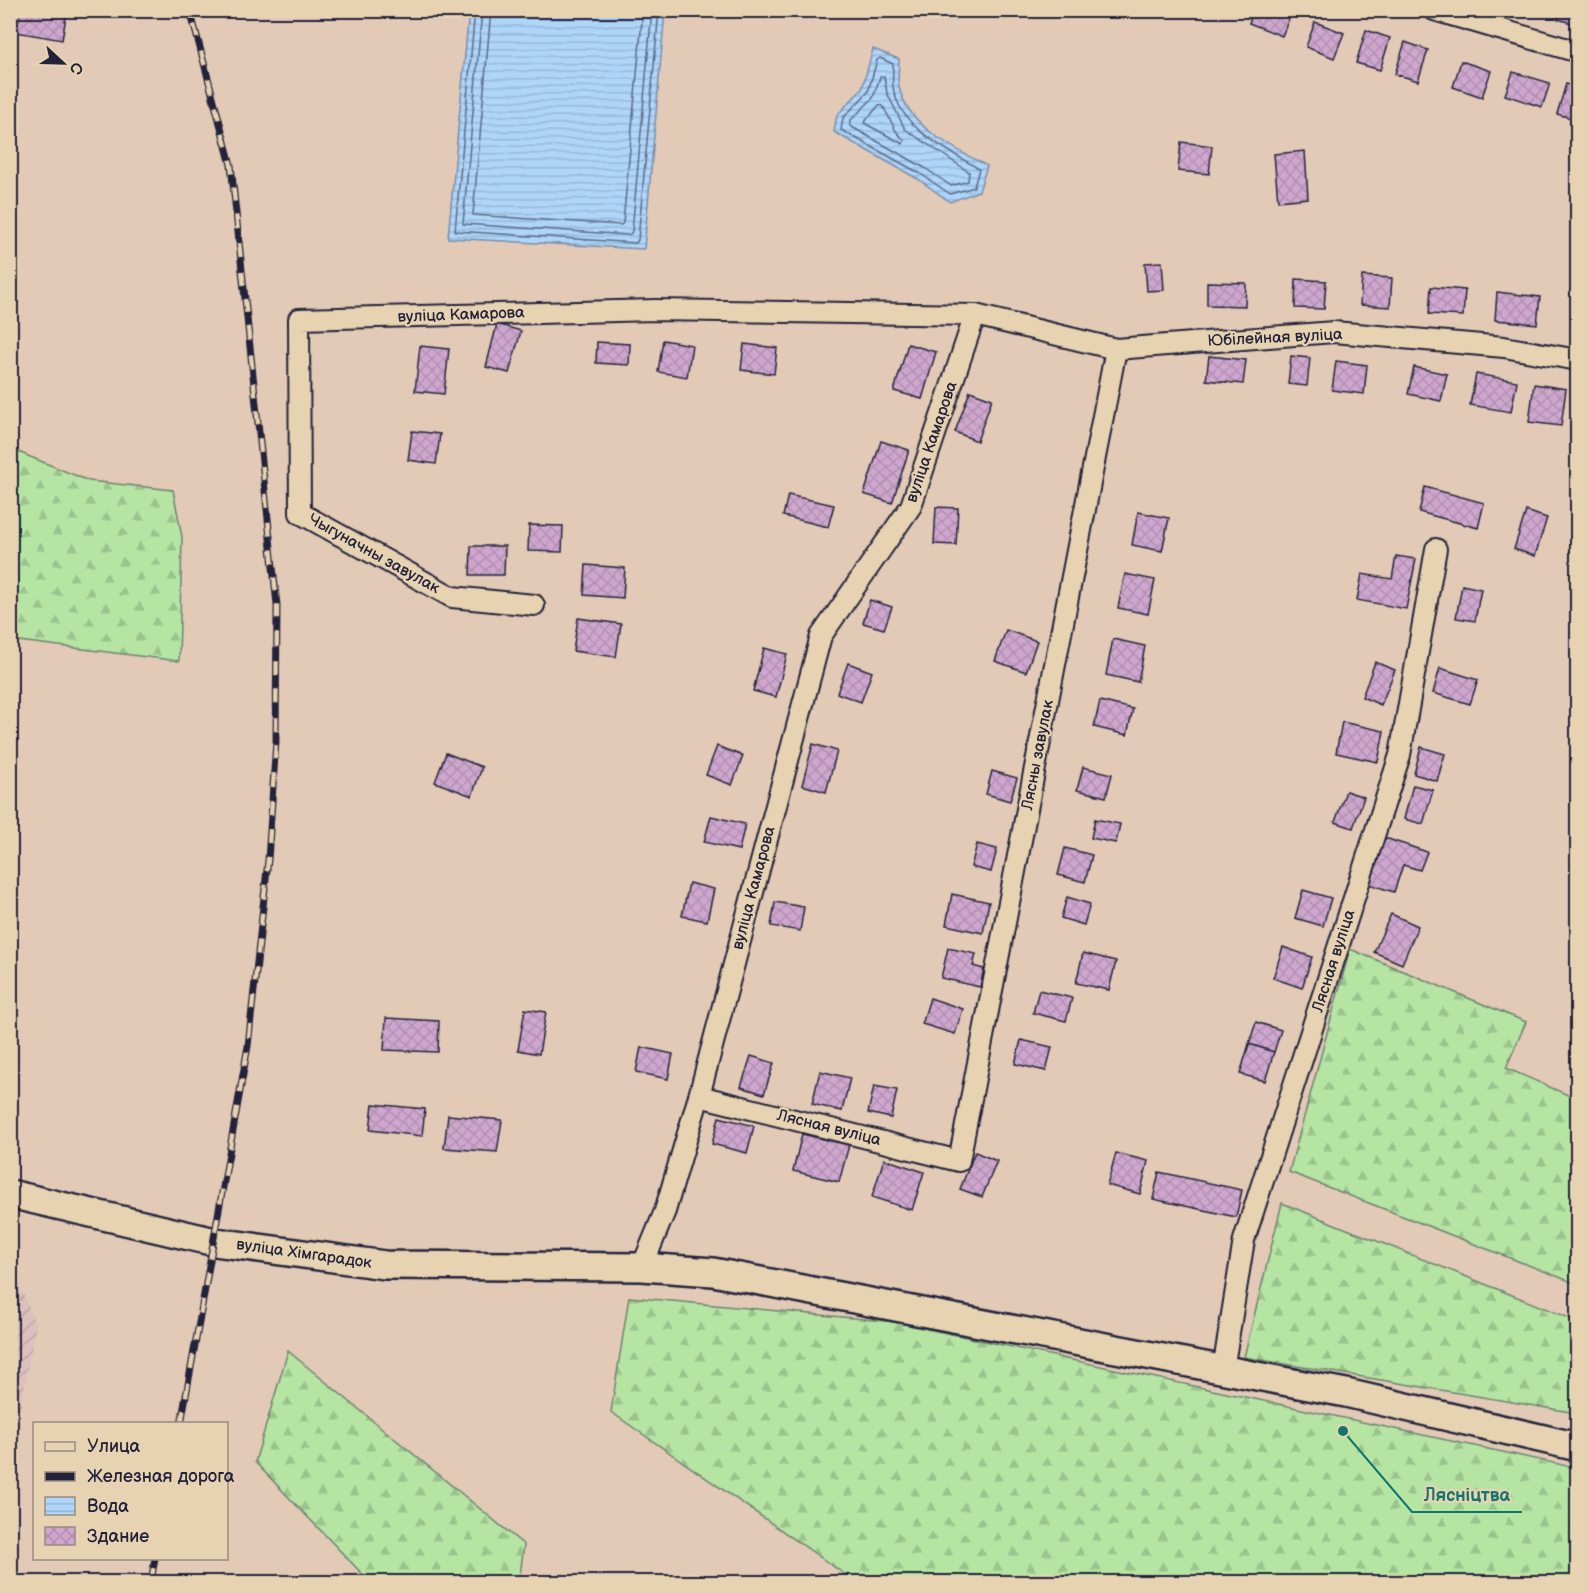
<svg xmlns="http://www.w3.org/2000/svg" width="1588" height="1593" viewBox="0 0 1588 1593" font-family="'Balsamiq Sans',sans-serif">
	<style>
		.industrial { fill: url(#industrial-furrows) }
		.forest { fill: url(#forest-firs); stroke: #6c836f; stroke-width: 1.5 }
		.water { fill: url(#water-rules); stroke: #778dad; stroke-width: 1.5 }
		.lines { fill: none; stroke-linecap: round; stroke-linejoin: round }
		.shore { stroke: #5a6a87; stroke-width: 1.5 }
		.building { fill: url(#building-cross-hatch); stroke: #22223b; stroke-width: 1.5 }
		.street-casing { stroke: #22223b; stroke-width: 24 }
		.secondary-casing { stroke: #22223b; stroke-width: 32 }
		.street { stroke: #e7d3b1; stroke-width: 20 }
		.secondary { stroke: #e7d3b1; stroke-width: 27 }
		.rail-casing { stroke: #22223b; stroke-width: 7 }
		.rail { stroke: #e7d3b1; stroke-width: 4.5; stroke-dasharray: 14; stroke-linecap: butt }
		.labels { text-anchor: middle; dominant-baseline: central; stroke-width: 4.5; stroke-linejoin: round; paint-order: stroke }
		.street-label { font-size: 16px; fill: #22223b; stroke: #e7d3b1 }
		.leader { fill: none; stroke: #0f766e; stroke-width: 2 }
		.callout-dot { fill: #0f766e; stroke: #e7d3b1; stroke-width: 2 }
		.callout-label { font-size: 18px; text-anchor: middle; font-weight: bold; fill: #0f766e; stroke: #e7d3b1; stroke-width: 4.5; stroke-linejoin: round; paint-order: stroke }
	</style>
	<defs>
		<pattern id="industrial-furrows" width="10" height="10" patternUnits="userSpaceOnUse" patternTransform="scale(1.5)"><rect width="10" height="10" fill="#dcc0be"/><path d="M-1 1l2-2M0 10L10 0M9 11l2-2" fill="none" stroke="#bca5a4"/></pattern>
		<pattern id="forest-firs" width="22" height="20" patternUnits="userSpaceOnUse" patternTransform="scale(1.5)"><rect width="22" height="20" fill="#b5e4a3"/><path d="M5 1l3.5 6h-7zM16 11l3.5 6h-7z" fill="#9bc38d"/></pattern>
		<pattern id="water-rules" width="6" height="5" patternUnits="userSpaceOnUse" patternTransform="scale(1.5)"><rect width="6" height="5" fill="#afd5f9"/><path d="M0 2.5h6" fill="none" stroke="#96b7d6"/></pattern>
		<pattern id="building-cross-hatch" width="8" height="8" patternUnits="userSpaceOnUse" patternTransform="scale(1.5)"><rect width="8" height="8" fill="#cfa7ce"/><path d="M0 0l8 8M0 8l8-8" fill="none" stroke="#b18fb2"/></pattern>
	</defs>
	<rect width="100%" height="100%" fill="#e2cab7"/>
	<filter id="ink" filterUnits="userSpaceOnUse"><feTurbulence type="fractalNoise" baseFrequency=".0167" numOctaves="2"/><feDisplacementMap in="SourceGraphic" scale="12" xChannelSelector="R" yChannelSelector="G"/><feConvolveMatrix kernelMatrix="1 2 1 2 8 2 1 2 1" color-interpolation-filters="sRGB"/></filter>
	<g filter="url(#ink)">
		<polygon class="industrial" points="11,1266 36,1325 11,1457"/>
		<g class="forest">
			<polygon points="11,449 89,481 173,490 182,537 179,661 11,640"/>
			<polygon points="1350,949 1526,1022 1506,1068 1577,1099 1577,1284 1289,1172"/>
			<polygon points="1282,1203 1577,1321 1577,1413 1244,1357"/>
			<polygon points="629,1297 895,1322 1577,1468 1577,1582 856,1582 611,1412"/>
			<polygon points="288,1351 524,1545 519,1582 370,1582 255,1462"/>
		</g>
		<g class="water">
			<polygon points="469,11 665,11 644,249 448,238"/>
			<path d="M 873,49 L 899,59 C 899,68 897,79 899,87 C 908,127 954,148 987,166 L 979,191 L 950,202 L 918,179 L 834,132 L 837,115 L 862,89 Z"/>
		</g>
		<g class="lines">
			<g class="shore">
				<polyline points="475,10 455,231 636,243 638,240 659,10"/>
				<polyline points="482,10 463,224 629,235 632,232 652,10"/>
				<polyline points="491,10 473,215 621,225 623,223 643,10"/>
				<path d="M 880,58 L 893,64 C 893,71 892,80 893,87 C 900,129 947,149 979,169 L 974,187 L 950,194 L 921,174 L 841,130 L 843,118 L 868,92 L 877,60 Z"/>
				<polygon points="884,76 887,93 905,129 969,172 968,181 951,186 925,168 850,126 850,121 873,98 880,77"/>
				<polygon points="879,105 883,106 896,131 904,140 903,144 864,123"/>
			</g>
		</g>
		<g class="building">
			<polygon points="20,10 67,11 62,40 16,32"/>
			<polygon points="1253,10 1281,10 1291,14 1282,36 1249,23"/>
			<polygon points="1560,10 1578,10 1578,25 1558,19"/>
			<polygon points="1315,22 1344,33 1334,58 1306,47"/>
			<polygon points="1366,30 1390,38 1380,70 1356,63"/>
			<polygon points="1405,42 1428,50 1418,81 1395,74"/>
			<polygon points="1461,61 1491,71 1482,97 1453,87"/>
			<polygon points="1513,72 1550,83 1542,107 1505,95"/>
			<polygon points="1566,84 1578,88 1578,120 1557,114"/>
			<polygon points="1181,142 1212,146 1209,174 1178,171"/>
			<polygon points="1305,151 1308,198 1278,201 1274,154"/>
			<polygon points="1162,262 1164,290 1147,291 1145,263"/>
			<polygon points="1362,276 1392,278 1390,307 1360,305"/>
			<polygon points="1296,279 1326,281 1324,309 1295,308"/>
			<polygon points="1207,282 1246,283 1245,306 1207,305"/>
			<polygon points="1431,287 1465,290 1463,316 1429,314"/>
			<polygon points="1497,292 1540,297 1537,324 1495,320"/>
			<polygon points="497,324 521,331 509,373 486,367"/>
			<polygon points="663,340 692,345 687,377 658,372"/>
			<polygon points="597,342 630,344 629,365 596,363"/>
			<polygon points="744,344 777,348 774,374 741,370"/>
			<polygon points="908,344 936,352 922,399 894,391"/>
			<polygon points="420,346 449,349 444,394 415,391"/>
			<polygon points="1209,356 1246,360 1243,384 1206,380"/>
			<polygon points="1291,356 1310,358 1307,386 1288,384"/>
			<polygon points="1336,361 1367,365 1364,394 1332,390"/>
			<polygon points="1414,367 1447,374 1441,401 1408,394"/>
			<polygon points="1476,374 1517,381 1511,412 1470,405"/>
			<polygon points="1534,384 1566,389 1561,426 1529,422"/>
			<polygon points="970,391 992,399 977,441 955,432"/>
			<polygon points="412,431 440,434 436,464 408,460"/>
			<polygon points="881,441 909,450 892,503 864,494"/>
			<polygon points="1425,487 1484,503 1478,528 1419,512"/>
			<polygon points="788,495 834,505 828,527 783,516"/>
			<polygon points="936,507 958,508 956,545 934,544"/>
			<polygon points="1526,511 1547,518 1535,556 1514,549"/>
			<polygon points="1138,512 1169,518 1162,551 1132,545"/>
			<polygon points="529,525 563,526 562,552 528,551"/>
			<polygon points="471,546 505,546 504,575 470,575"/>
			<polygon points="1396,556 1416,559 1406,609 1357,600 1362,574 1392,579"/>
			<polygon points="586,565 625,568 623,598 584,595"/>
			<polygon points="1125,574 1155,580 1148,614 1118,608"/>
			<polygon points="1462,585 1481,589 1475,621 1456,618"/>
			<polygon points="870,600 892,607 884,629 863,623"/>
			<polygon points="578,618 621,624 616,657 573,651"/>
			<polygon points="1006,630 1037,641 1026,672 995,661"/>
			<polygon points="1113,639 1145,646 1138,682 1106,675"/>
			<polygon points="764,648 787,654 776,697 753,691"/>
			<polygon points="1375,662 1395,670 1381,705 1362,697"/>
			<polygon points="848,663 872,672 861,702 837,693"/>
			<polygon points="1440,668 1478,680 1470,704 1433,693"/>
			<polygon points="1100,701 1133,709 1127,735 1094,727"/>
			<polygon points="1342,722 1384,731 1378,762 1336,753"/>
			<polygon points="813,744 837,751 826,792 802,785"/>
			<polygon points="717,746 743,756 732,785 706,775"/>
			<polygon points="1421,747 1445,754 1437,781 1414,774"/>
			<polygon points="446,753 482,767 472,796 435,782"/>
			<polygon points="1083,767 1112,774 1106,797 1077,790"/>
			<polygon points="992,771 1017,778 1010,801 986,794"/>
			<polygon points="1413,785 1433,790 1423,824 1404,819"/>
			<polygon points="1346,791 1364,797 1353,828 1335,822"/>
			<polygon points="711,816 745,824 739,850 704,842"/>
			<polygon points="1095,819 1120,824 1116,843 1091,838"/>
			<polygon points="1385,838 1427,852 1420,870 1403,865 1394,892 1369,884"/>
			<polygon points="977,844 997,849 991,872 971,867"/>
			<polygon points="1065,848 1092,855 1085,882 1058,875"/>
			<polygon points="689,883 714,889 707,921 682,916"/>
			<polygon points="1303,890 1331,898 1323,926 1295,918"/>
			<polygon points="952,894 989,902 983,933 946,925"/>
			<polygon points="1067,897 1090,904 1084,925 1061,918"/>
			<polygon points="775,902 804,907 800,931 771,926"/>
			<polygon points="1391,914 1418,926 1402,964 1374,952"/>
			<polygon points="1283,947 1312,957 1302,988 1273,978"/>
			<polygon points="948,948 976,954 973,966 984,969 980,987 941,978"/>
			<polygon points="1083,953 1116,961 1109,990 1076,983"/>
			<polygon points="1039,990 1072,998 1066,1021 1033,1013"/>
			<polygon points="930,998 963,1009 955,1034 922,1024"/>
			<polygon points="525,1009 546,1012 539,1054 518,1050"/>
			<polygon points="386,1018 439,1021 438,1052 384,1050"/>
			<polygon points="1256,1022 1281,1030 1274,1052 1249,1044"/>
			<polygon points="1021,1040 1052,1047 1046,1071 1015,1064"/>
			<polygon points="1249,1044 1274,1052 1265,1081 1240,1074"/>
			<polygon points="641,1047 673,1054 668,1079 636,1072"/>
			<polygon points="751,1056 774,1063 764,1094 741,1087"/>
			<polygon points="820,1071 850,1078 842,1111 812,1104"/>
			<polygon points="874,1086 897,1090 891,1118 868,1113"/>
			<polygon points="373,1104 425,1109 422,1136 370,1130"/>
			<polygon points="448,1115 502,1120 497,1152 444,1148"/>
			<polygon points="719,1117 754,1126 747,1153 712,1144"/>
			<polygon points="802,1134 849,1145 839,1182 793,1171"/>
			<polygon points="975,1152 997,1161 982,1197 960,1189"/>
			<polygon points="1116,1153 1148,1161 1140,1194 1107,1185"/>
			<polygon points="884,1159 924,1172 912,1210 872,1197"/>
			<polygon points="1159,1172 1242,1190 1236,1217 1153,1199"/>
			<polygon points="10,1306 15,1307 10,1334"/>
		</g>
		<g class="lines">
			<g class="street-casing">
				<g id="street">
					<polyline points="1434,10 1578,52"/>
					<polyline points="534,605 452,597 300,513 299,319 655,310 975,315 1116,349 1334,332 1504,347 1578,360"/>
					<polyline points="699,1096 959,1161 1116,349"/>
					<polyline points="642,1267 665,1211 699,1096 821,636 911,506 975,315"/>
					<polyline points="1223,1370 1244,1240 1400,755 1436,549"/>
				</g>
			</g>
			<g class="secondary-casing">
				<polyline id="secondary" points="10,1194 215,1242 385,1265 642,1267 713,1272 1346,1393 1578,1447"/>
			</g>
			<use href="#street" class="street"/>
			<use href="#secondary" class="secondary"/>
			<g class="rail-casing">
				<g id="rail">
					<polyline points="181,1424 248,1046 268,860 276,741 277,605 231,165 190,10"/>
					<polyline points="151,1582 155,1558"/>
				</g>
			</g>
			<use href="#rail" class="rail"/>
		</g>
	</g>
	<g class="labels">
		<g class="street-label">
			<text transform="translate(461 315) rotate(-2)">вуліца Камарова</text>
			<text transform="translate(1275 338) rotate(-3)">Юбілейная вуліца</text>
			<text transform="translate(932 442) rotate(-71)">вуліца Камарова</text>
			<text transform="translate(374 554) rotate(29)">Чыгуначны завулак</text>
			<text transform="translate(1038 755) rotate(-79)">Лясны завулак</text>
			<text transform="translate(754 888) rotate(-75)">вуліца Камарова</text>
			<text transform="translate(1334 961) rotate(-72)">Лясная вуліца</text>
			<text transform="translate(829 1128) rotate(14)">Лясная вуліца</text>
			<text transform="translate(304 1254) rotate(8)">вуліца Хімгарадок</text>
		</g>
	</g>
	<path class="leader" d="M1343 1431L1412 1512H1522"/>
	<circle class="callout-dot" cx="1343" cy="1431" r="6"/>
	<g class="callout-label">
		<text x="1467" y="1501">Лясніцтва</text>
	</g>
	<rect width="1588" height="1593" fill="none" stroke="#e7d3b1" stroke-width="36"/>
	<rect x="18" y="18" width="1552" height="1557" fill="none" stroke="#22223b" stroke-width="2" filter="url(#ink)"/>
	<rect x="33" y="1422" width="195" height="138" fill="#e7d3b1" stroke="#988c82" stroke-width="1.5"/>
	<rect x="45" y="1442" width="30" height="9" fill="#e7d3b1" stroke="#988c82" stroke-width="1.5"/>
	<text x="87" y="1452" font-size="18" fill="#22223b">Улица</text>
	<rect x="45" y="1472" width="30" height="9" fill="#22223b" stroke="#988c82" stroke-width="1.5"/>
	<text x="87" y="1482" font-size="18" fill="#22223b">Железная дорога</text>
	<rect x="45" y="1497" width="30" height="18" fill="url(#water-rules)" stroke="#988c82" stroke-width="1.5"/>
	<text x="87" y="1512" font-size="18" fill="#22223b">Вода</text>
	<rect x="45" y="1527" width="30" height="18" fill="url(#building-cross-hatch)" stroke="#988c82" stroke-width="1.5"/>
	<text x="87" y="1542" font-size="18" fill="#22223b">Здание</text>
	<g transform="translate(63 63) rotate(112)" stroke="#e7d3b1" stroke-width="4.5" paint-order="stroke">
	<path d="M0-4.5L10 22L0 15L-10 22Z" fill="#22223b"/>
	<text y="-9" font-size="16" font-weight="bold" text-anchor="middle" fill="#22223b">С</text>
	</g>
</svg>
